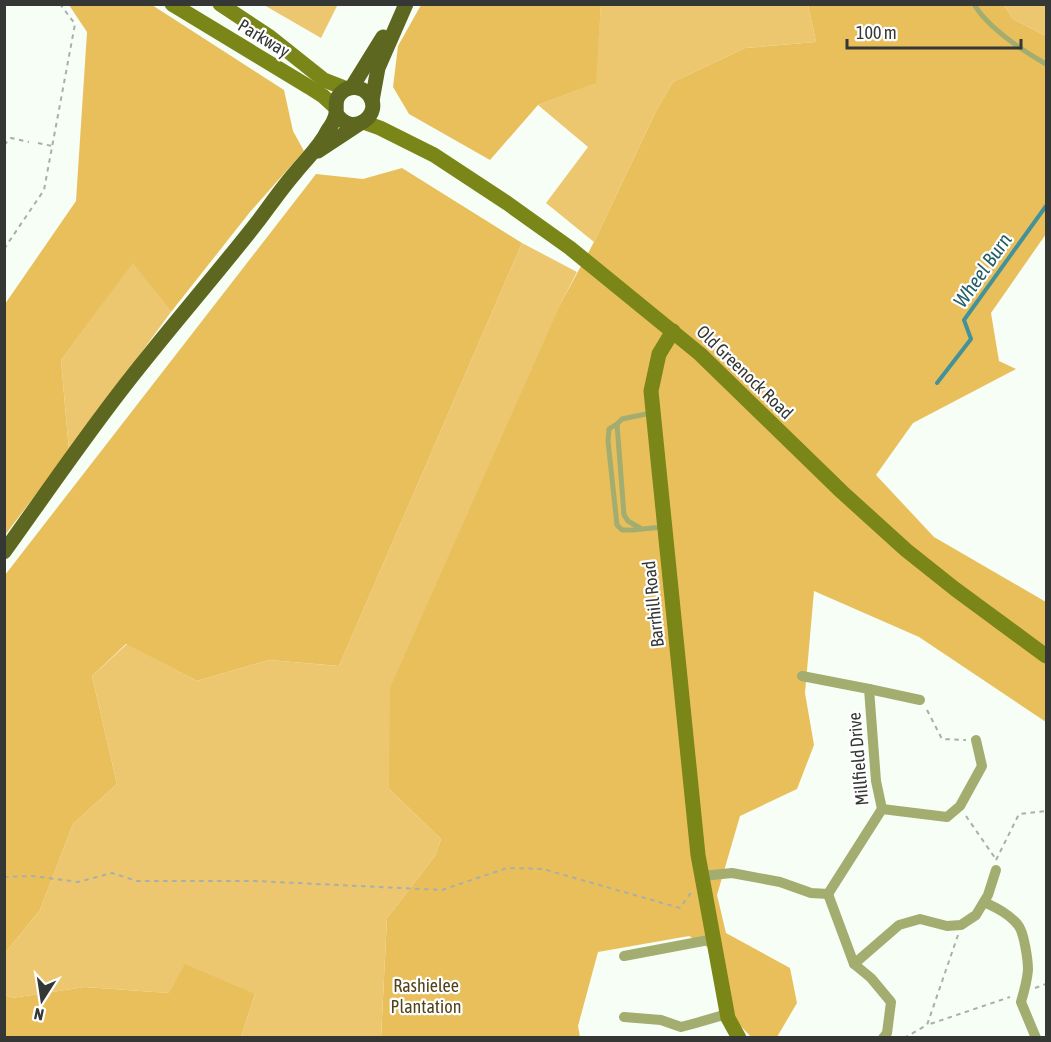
<svg xmlns="http://www.w3.org/2000/svg" width="1051" height="1042" viewBox="0 0 1051 1042" font-family="'Asap Condensed',sans-serif">
	<style>
		.green { fill: #edc76f }
		.forest { fill: #e9bf5c }
		.lines { fill: none; stroke-linecap: round; stroke-linejoin: round }
		.stream { stroke: #43929a; stroke-width: 4 }
		.path { stroke: #a9afa9; stroke-width: 2; stroke-dasharray: 4.5 4.5; stroke-linecap: butt }
		.lane { stroke: #a3ad70; stroke-width: 5 }
		.street { stroke: #a3ad70; stroke-width: 10 }
		.secondary { stroke: #7a8618; stroke-width: 15 }
		.primary { stroke: #5e671f; stroke-width: 15 }
		.labels { text-anchor: middle; dominant-baseline: central; stroke-width: 4.5; stroke-linejoin: round; paint-order: stroke }
		.street-label { font-size: 18px; fill: #343734; stroke: #fff }
		.park-label { font-size: 18px; fill: #544219; stroke: #fff }
		.water-label { font-size: 20px; font-style: italic; fill: #215e65; stroke: #fff }
	</style>
	<rect width="100%" height="100%" fill="#f6fef6"/>
	<g class="green">
		<polygon points="335,5 337,6 321,38 264,5"/>
		<polygon points="601,5 808,5 816,42 745,48 673,82 657,109 594,242 546,203 588,147 538,105 595,83"/>
		<polygon points="1004,5 1046,5 1046,36 1013,19"/>
		<polygon points="522,243 577,272 562,301 389,789 441,839 435,856 387,918 381,1037 241,1037 255,994 169,993 85,987 12,998 5,995 5,953 40,910 73,824 117,784 92,676 127,644 197,681 269,660 339,666"/>
		<polygon points="133,262 171,312 69,451 61,360"/>
	</g>
	<g class="forest">
		<polygon points="69,5 152,5 284,90 293,131 304,151 250,212 171,312 133,263 61,360 69,451 5,535 5,304 76,201 87,32"/>
		<polygon points="421,5 601,5 596,83 538,105 490,160 409,114 393,87 398,46"/>
		<polygon points="808,5 1004,5 1013,19 1046,36 1046,234 991,313 999,361 1016,369 913,423 876,475 934,537 1046,602 1046,722 919,637 814,591 805,693 814,745 797,789 740,816 717,895 726,933 790,968 797,1003 777,1037 751,1037 735,1020 722,956 689,936 598,952 578,1026 580,1037 381,1038 387,918 435,856 441,839 389,789 390,688 562,301 594,242 657,109 673,82 745,48 816,42"/>
		<polygon points="402,168 522,243 339,666 269,660 197,681 126,644 92,676 117,784 73,824 40,910 5,953 5,575 316,174 363,179"/>
		<polygon points="185,964 255,994 241,1037 5,1037 5,995 12,998 85,987 169,993"/>
	</g>
	<g class="lines">
		<polyline class="stream" points="937,383 971,339 964,320 1046,206"/>
		<g class="path">
			<polyline points="38,143 52,146"/>
			<polyline points="4,145 11,138 29,142"/>
			<polyline points="4,249 44,190 75,24 60,4"/>
			<polyline points="927,710 942,739 966,740"/>
			<polyline points="966,816 995,858"/>
			<polyline points="996,860 1019,814 1046,811"/>
			<polyline points="4,877 32,876 78,882 112,873 137,881 255,881 442,890 507,868 543,869 680,908 692,891"/>
			<polyline points="958,935 927,1025 1010,997"/>
			<polyline points="1035,988 1046,984"/>
			<polyline points="904,1038 927,1025"/>
		</g>
		<g class="lane">
			<path d="M 974,4 C 987,27 1023,51 1046,64"/>
			<polyline points="617,424 622,419 651,413"/>
			<polyline points="640,528 628,521 624,515 617,424 609,429 608,441 617,525 622,530 632,530 663,527"/>
		</g>
		<g class="street">
			<polyline points="802,676 869,689 876,781 882,809 828,894"/>
			<polyline points="869,689 920,700"/>
			<polyline points="882,809 947,817 960,806 982,766 976,740"/>
			<polyline points="702,876 732,873 780,882 811,893 828,894"/>
			<polyline points="828,894 854,964 871,978 891,1002 887,1033 883,1038"/>
			<path d="M 984,902 C 997,908 1009,914 1018,925 C 1024,932 1028,960 1028,970 C 1027,981 1024,992 1021,1002 L 1036,1038"/>
			<polyline points="624,956 714,939"/>
			<polyline points="854,964 899,925 920,919 947,926 961,925 976,915 988,895 996,870"/>
			<polyline points="624,1017 661,1020 681,1027 696,1023 727,1014"/>
		</g>
		<g class="secondary">
			<polyline points="172,4 309,87 323,96 335,107"/>
			<polyline points="220,4 270,37 324,80 347,89"/>
			<polyline points="363,122 380,128 434,155 507,203 570,248 700,354 842,492 906,550 955,589 1046,656"/>
			<polyline points="673,331 659,354 651,391 698,855 728,1018 739,1038"/>
		</g>
		<g class="primary">
			<polyline points="352,87 383,37"/>
			<polyline points="372,101 378,68 406,4"/>
			<polyline points="318,151 359,124"/>
			<path d="M 4,552 C 42,499 79,445 119,393 C 164,334 213,279 259,220 C 271,204 282,188 295,173 C 306,159 320,147 328,130 C 331,126 335,119 336,114 C 337,106 334,100 341,93 C 349,85 362,86 369,95 C 384,115 351,139 336,113"/>
		</g>
	</g>
	<g class="labels">
		<g class="street-label">
			<text transform="translate(264 38) rotate(31)">Parkway</text>
			<text transform="translate(745 372) rotate(44)">Old Greenock Road</text>
			<text transform="translate(653 604) rotate(-96)">Barrhill Road</text>
			<text transform="translate(858 759) rotate(-95)">Millfield Drive</text>
		</g>
		<g class="park-label">
			<text x="426" y="985">Rashielee<tspan x="426" dy="21">Plantation</tspan></text>
		</g>
		<g class="water-label">
			<text transform="translate(982 270) rotate(-55)">Wheel Burn</text>
		</g>
	</g>
	<rect width="1051" height="1042" fill="none" stroke="#343734" stroke-width="12"/>
	<g transform="translate(42 1000) rotate(192)" stroke="#ffffff" stroke-width="4.5" paint-order="stroke">
	<path d="M0-4.5L10 22L0 15L-10 22Z" fill="#343734"/>
	<text y="-9" font-size="16" font-weight="bold" text-anchor="middle" fill="#343734">N</text>
	</g>
	<path d="M847 39v9h174v-9" fill="none" stroke="#343734" stroke-width="3"/>
	<text x="856" y="39" font-size="18" fill="#343734" stroke="#ffffff" stroke-width="4.5" paint-order="stroke">100 m</text>
</svg>
